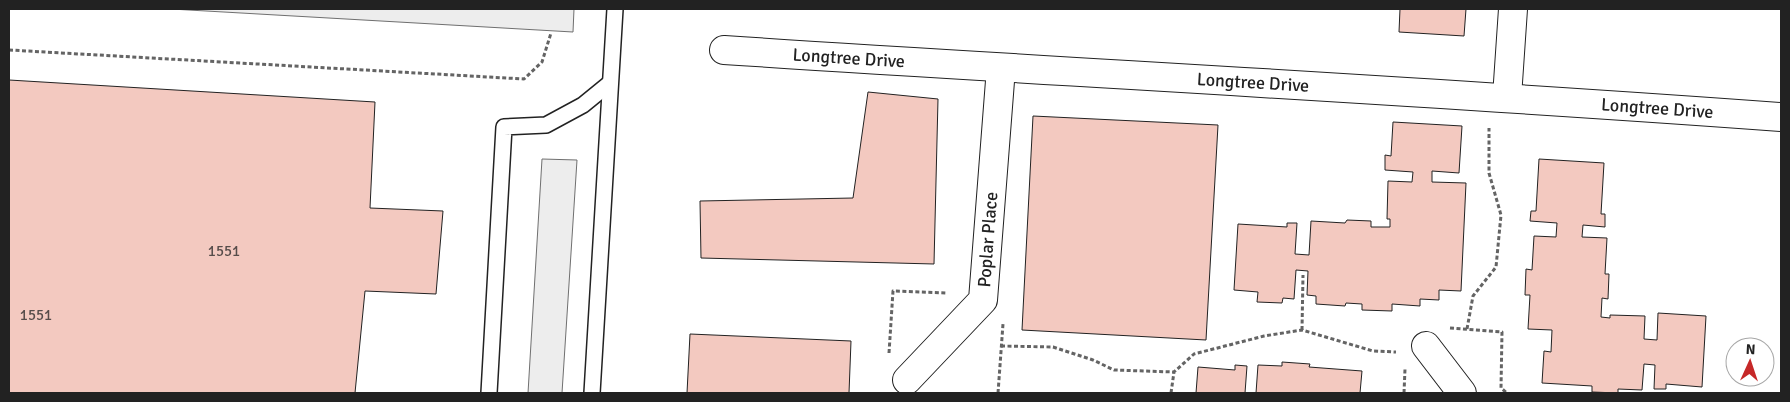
<svg xmlns="http://www.w3.org/2000/svg" width="1790" height="402" viewBox="0 0 1790 402" font-family="Signika,sans-serif">
	<style>
		.parking { fill: #ededed; stroke: #6f6f6f }
		.building { fill: #f3c9c0; stroke: #222 }
		.lines { fill: none; stroke-linecap: round; stroke-linejoin: round }
		.lane-casing { stroke: #222; stroke-width: 18 }
		.street-casing { stroke: #222; stroke-width: 30 }
		.path { stroke: #646464; stroke-width: 3; stroke-dasharray: 4 2.5; stroke-linecap: butt }
		.lane { stroke: #fff; stroke-width: 15 }
		.street { stroke: #fff; stroke-width: 28 }
		.labels { text-anchor: middle; dominant-baseline: central; stroke-width: 4; stroke-linejoin: round; paint-order: stroke }
		.number-label { font-size: 15px; fill: #564c4a }
		.street-label { font-size: 18px; fill: #222; stroke: #fff }
	</style>
	<rect width="100%" height="100%" fill="#fff"/>
	<g class="parking">
		<polygon points="171,9 574,9 573,32"/>
		<polygon points="542,159 577,160 562,393 528,393"/>
	</g>
	<g class="building">
		<polygon points="1400,9 1466,9 1464,36 1399,32"/>
		<polygon points="9,80 375,102 370,208 443,211 436,294 365,291 355,393 9,393"/>
		<polygon points="868,92 938,99 934,264 701,258 700,201 853,198"/>
		<polygon points="1033,116 1218,125 1206,340 1022,330"/>
		<polygon points="1393,122 1462,126 1459,173 1432,171 1432,182 1466,183 1461,291 1439,290 1439,300 1420,299 1420,306 1392,304 1392,311 1362,310 1362,304 1346,303 1345,306 1316,304 1316,296 1307,295 1308,271 1296,270 1294,299 1283,298 1282,303 1257,302 1258,292 1234,290 1238,224 1287,227 1287,223 1297,223 1295,254 1309,255 1311,221 1345,223 1347,220 1371,221 1371,227 1390,227 1390,219 1387,219 1388,181 1412,182 1413,172 1385,170 1385,155 1391,156"/>
		<polygon points="1539,159 1604,163 1601,214 1605,214 1605,227 1583,225 1582,237 1607,238 1605,274 1609,274 1608,299 1602,298 1601,317 1610,318 1610,315 1645,316 1644,339 1657,340 1658,313 1706,316 1702,387 1666,384 1666,389 1654,389 1655,365 1644,364 1642,390 1618,389 1618,393 1592,392 1592,386 1542,383 1544,351 1551,352 1552,330 1528,329 1530,295 1525,295 1526,269 1532,270 1534,236 1556,237 1557,223 1530,221 1531,211 1536,211"/>
		<polygon points="690,334 851,341 849,393 687,393"/>
		<polygon points="1282,362 1310,364 1309,367 1362,371 1360,393 1256,393 1258,365 1282,366"/>
		<polygon points="1235,365 1247,366 1245,393 1196,393 1198,367 1235,370"/>
	</g>
	<g class="lines">
		<g class="lane-casing">
			<g id="lane">
				<polyline points="489,393 504,127 546,125 583,105 610,83"/>
				<polyline points="592,393 615,9"/>
			</g>
		</g>
		<g class="street-casing">
			<g id="street">
				<path id="s1" d="M 724,50 C 1076,73 1429,91 1781,117"/>
				<polyline points="1507,97 1513,9"/>
				<polyline points="1426,346 1462,393"/>
				<path id="s2" d="M 907,380 L 983,300 L 1001,68"/>
			</g>
		</g>
		<g class="path">
			<polyline points="9,50 524,79 542,62 551,33"/>
			<polyline points="1450,328 1502,332 1501,388 1507,393"/>
			<polyline points="1467,329 1473,296 1496,267 1501,215 1489,173 1489,128"/>
			<polyline points="1302,330 1303,275"/>
			<polyline points="1001,346 1053,347 1093,360 1114,370 1174,372"/>
			<polyline points="889,353 893,291 946,293"/>
			<polyline points="998,393 1003,324"/>
			<polyline points="1171,393 1174,372 1194,354 1264,336 1302,330 1373,351 1396,352"/>
			<polyline points="1404,393 1405,369"/>
		</g>
		<use href="#lane" class="lane"/>
		<use href="#street" class="street"/>
	</g>
	<g class="labels">
		<g class="number-label">
			<text x="224" y="251">1551</text>
			<text x="36" y="315">1551</text>
		</g>
		<g class="street-label">
			<text stroke="none"><textPath href="#s1" startOffset="125">Longtree Drive</textPath></text>
			<text stroke="none"><textPath href="#s1" startOffset="530">Longtree Drive</textPath></text>
			<text stroke="none"><textPath href="#s1" startOffset="935">Longtree Drive</textPath></text>
			<text stroke="none"><textPath href="#s2" startOffset="171">Poplar Place</textPath></text>
		</g>
	</g>
	<rect width="1790" height="402" fill="none" stroke="#222222" stroke-width="20"/>
	<g transform="translate(1750 362) rotate(3)"><circle r="24" fill="#ffffff" stroke="#a7a7a7"/>
	<path d="M0-4L9 19L0 12L-9 19Z" fill="#c62828"/>
	<text y="-8" font-size="14" font-weight="bold" text-anchor="middle" fill="#222222">N</text>
	</g>
</svg>
